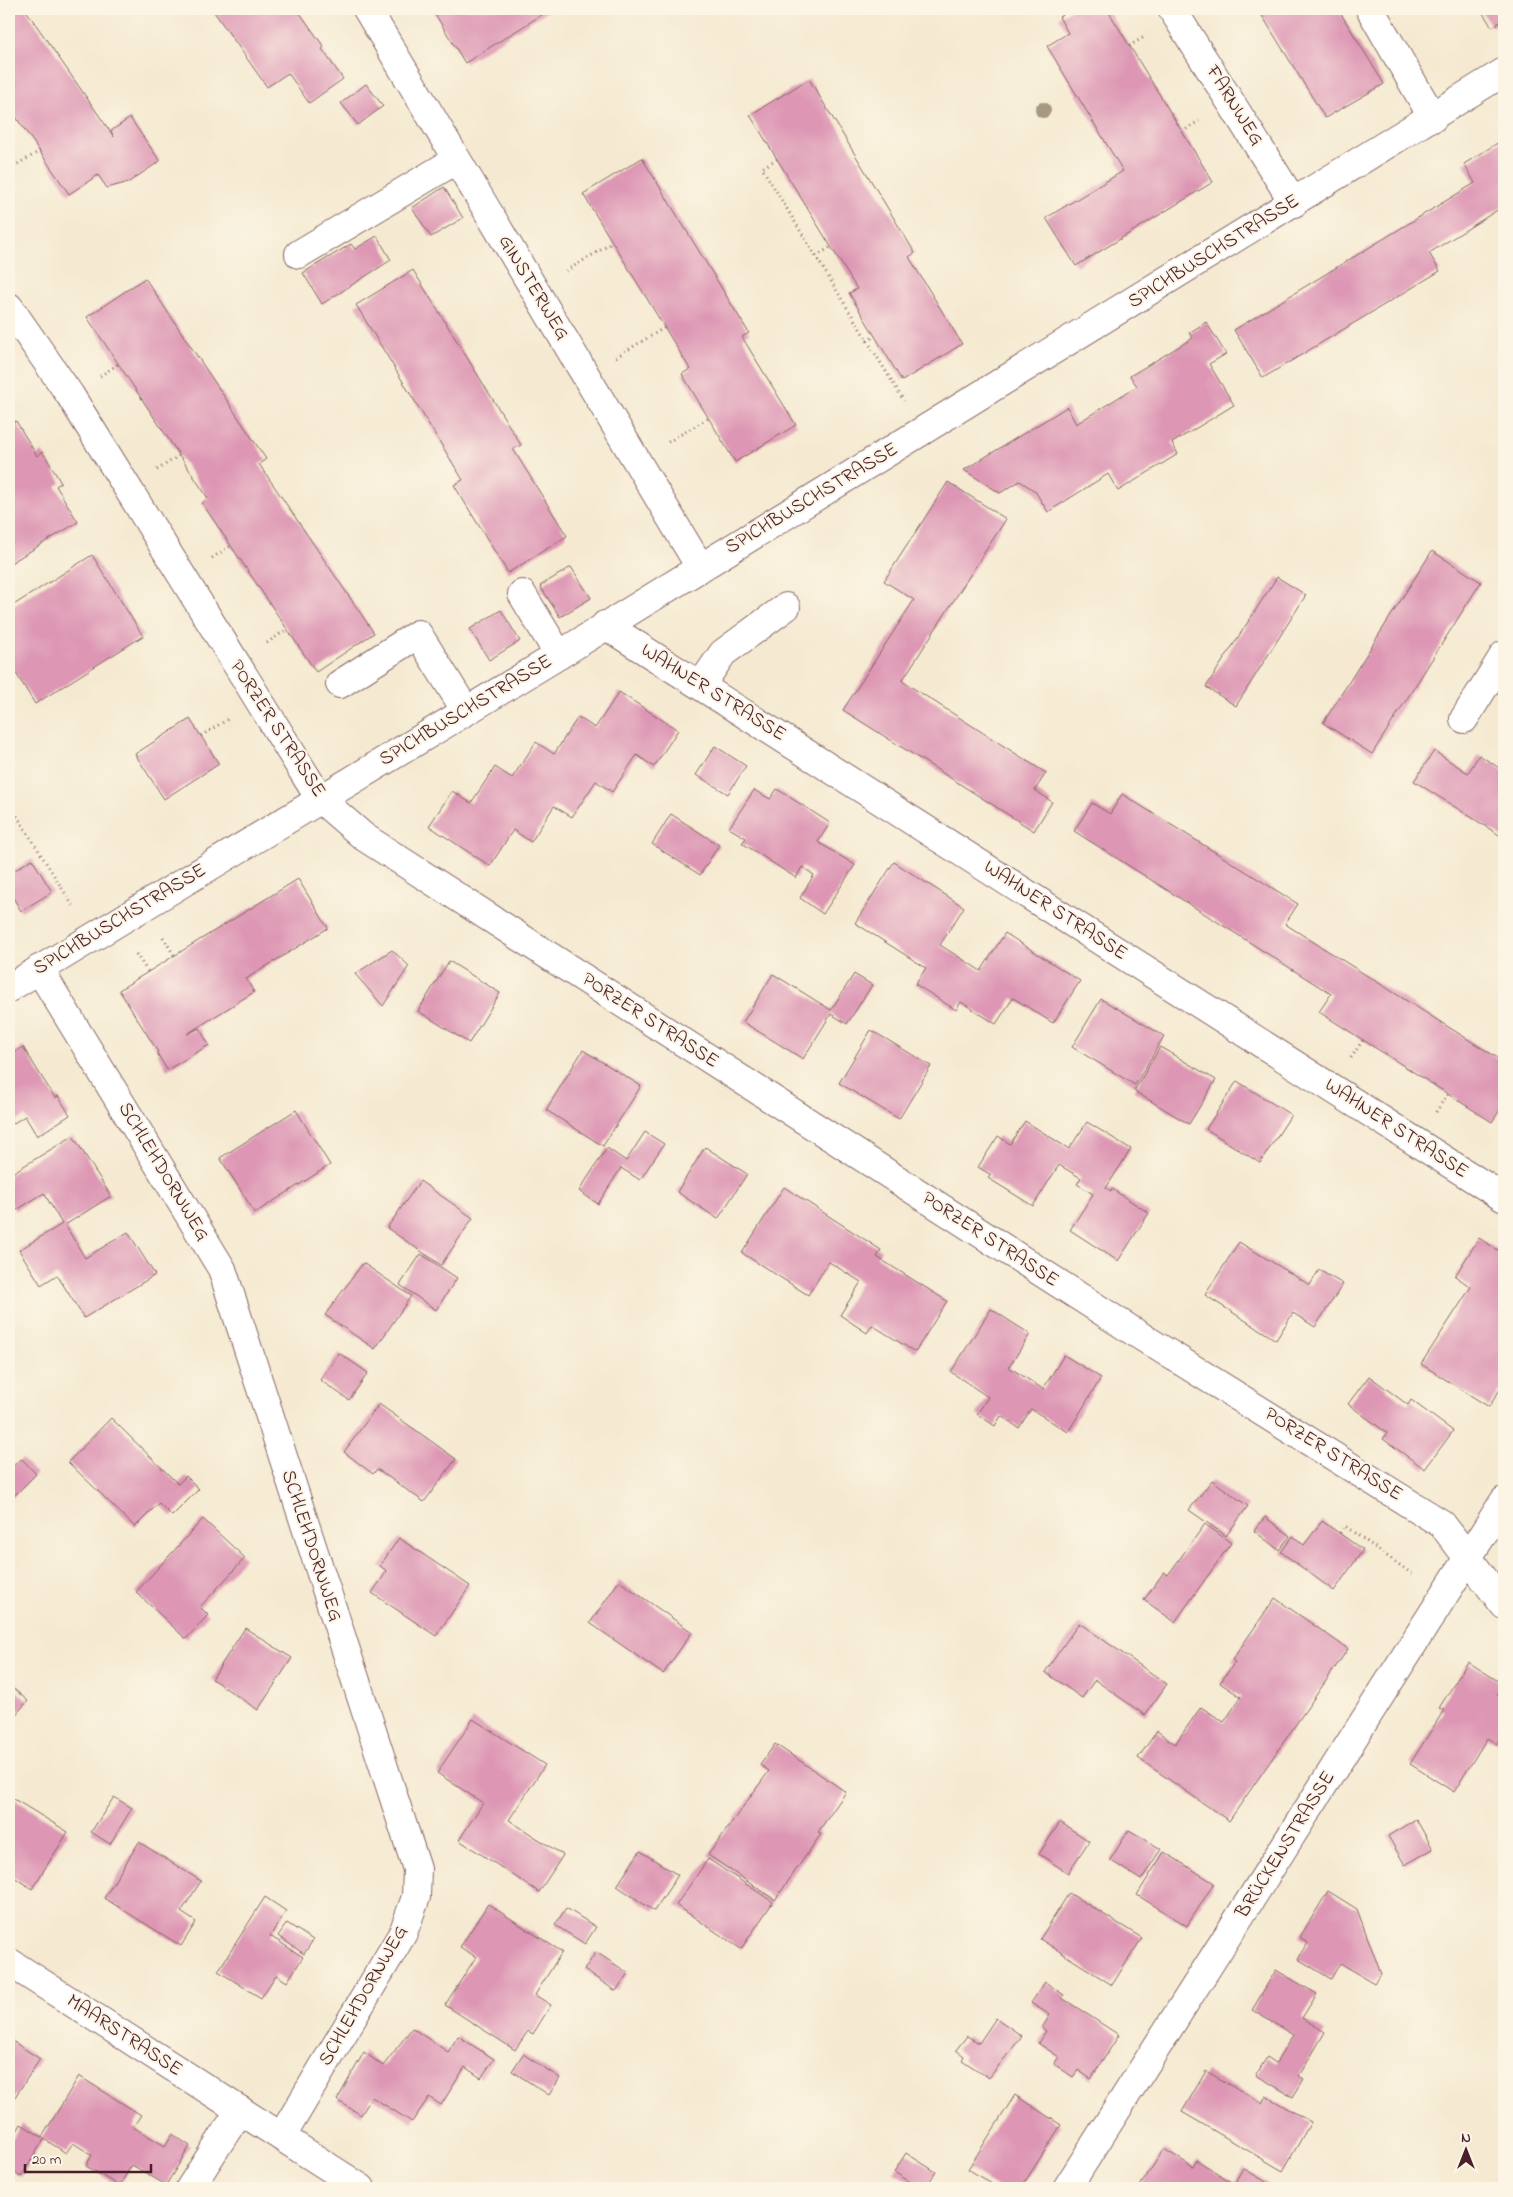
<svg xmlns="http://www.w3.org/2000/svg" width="1513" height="2197" viewBox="0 0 1513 2197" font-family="'Indie Flower',sans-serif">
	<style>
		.building { fill: #dd96b4 }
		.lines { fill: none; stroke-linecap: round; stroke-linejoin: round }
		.minor-casing { stroke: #866665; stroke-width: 30 }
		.path { stroke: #866665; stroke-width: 3; stroke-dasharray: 1 4; stroke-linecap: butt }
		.minor { stroke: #fff; stroke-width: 28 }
		.tree { fill: #a89882 }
		.labels { text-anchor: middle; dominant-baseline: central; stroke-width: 4; stroke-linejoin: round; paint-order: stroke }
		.street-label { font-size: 20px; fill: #4a1f2b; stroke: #fcf5e5 }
	</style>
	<rect width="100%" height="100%" fill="#fcf5e5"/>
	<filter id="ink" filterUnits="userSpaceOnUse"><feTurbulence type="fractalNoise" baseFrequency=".02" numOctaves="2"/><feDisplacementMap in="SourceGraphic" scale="10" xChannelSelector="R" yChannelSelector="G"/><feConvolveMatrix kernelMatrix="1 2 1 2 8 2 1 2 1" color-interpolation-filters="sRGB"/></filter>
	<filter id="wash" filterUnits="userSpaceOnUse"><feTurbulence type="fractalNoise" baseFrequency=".0096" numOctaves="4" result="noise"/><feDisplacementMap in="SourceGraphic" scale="20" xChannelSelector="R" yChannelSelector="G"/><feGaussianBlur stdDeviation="1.12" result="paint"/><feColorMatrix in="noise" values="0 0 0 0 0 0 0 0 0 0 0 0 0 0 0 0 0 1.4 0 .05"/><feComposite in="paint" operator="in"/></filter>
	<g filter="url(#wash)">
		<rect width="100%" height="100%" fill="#f5ead1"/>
		<g id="blocks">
			<g class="building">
				<polygon points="9,9 25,9 114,137 111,131 130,118 160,161 129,182 107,188 98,175 69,194 9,107"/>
				<polygon points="212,9 297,9 324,47 322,49 343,79 309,103 288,73 267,87"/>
				<polygon points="432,9 551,9 465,63"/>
				<polygon points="1072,9 1097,9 1099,13 1107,9 1213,182 1076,266 1046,218 1123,171 1047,46 1068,33 1059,17"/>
				<polygon points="1258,9 1338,9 1384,84 1325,118"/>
				<polygon points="1480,9 1504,9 1504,20 1492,27"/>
				<polygon points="809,79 915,253 909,257 962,344 902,381 849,293 857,289 750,115"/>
				<polygon points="366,84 383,106 358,125 341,103"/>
				<polygon points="1504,139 1504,206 1429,253 1440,271 1263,378 1234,330 1475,183 1464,164"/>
				<polygon points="642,158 749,333 742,337 796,425 735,462 682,374 690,369 583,194"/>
				<polygon points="444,187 463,218 431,237 412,208"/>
				<polygon points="377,236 391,260 322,304 303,273 351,244 355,249"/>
				<polygon points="413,270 521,445 513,449 567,536 508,573 454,485 463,480 356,305"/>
				<polygon points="145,278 266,459 259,464 374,633 316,672 202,503 208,498 87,317"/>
				<polygon points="1206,322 1226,354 1209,364 1234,405 1172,443 1178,454 1118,491 1108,474 1048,512 1035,491 1020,481 1000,493 964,470 1067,407 1076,424 1137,386 1130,376 1193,338 1189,333"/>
				<polygon points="16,421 37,456 42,452 46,457 61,483 56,486 78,522 9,564 9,425"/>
				<polygon points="948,482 1006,519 902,681 1046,773 1035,790 1052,802 1034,831 843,710 914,600 884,581"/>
				<polygon points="1432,551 1481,582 1372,754 1323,723"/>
				<polygon points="92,555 143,636 35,704 9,662 9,608"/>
				<polygon points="571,567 591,598 560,617 540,586"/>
				<polygon points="1277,577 1306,595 1236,706 1206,687"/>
				<polygon points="501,610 520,641 489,660 470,629"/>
				<polygon points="619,692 678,730 654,767 637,755 612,792 596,781 572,817 554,806 531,842 513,830 490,866 429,826 452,791 471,803 495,767 512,778 536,742 554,754 578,717 595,728"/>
				<polygon points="190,719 219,764 164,799 135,754"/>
				<polygon points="715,746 746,766 728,794 696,775"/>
				<polygon points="1434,751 1468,773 1479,755 1504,771 1504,838 1414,781"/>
				<polygon points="777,789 830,823 818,842 855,865 823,914 800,898 814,875 802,867 796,878 742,843 746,838 729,828 754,790 770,799"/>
				<polygon points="1122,794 1298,904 1285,924 1504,1062 1504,1104 1492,1122 1319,1012 1331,994 1074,831 1092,803 1110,814"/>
				<polygon points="671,814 719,845 700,875 652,844"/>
				<polygon points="32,859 52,892 21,911 9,891 9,874"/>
				<polygon points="894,862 964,907 940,945 981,971 1005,933 1080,981 1053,1023 1013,998 996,1024 961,1002 956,1010 915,984 926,968 855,923"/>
				<polygon points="298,879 328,928 246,979 254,992 187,1034 199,1028 209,1045 167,1070 157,1053 158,1052 119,990"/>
				<polygon points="392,950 409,966 383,1006 355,974"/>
				<polygon points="449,961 500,993 469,1043 418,1011"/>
				<polygon points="773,974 831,1010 854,974 872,985 847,1024 831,1014 803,1059 743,1022"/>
				<polygon points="1101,999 1164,1036 1135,1085 1072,1047"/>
				<polygon points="871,1030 931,1066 899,1119 839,1083"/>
				<polygon points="23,1047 55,1098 58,1096 70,1115 37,1136 25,1116 9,1126 9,1056"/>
				<polygon points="1160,1047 1216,1080 1189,1124 1134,1091"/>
				<polygon points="583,1050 641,1086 603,1146 546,1110"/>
				<polygon points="1237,1081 1291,1115 1260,1163 1206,1129"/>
				<polygon points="296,1110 330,1165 255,1213 220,1158"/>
				<polygon points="1025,1121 1069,1149 1087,1122 1131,1149 1106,1188 1111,1191 1112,1189 1149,1213 1118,1261 1070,1230 1093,1194 1077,1184 1081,1178 1059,1165 1033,1206 988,1178 991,1175 978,1167 998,1136 1010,1144"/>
				<polygon points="645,1132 664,1144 640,1180 621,1168 598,1204 579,1191 607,1148 626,1161"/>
				<polygon points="73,1136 111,1196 65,1225 85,1258 128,1232 155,1275 84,1318 57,1275 41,1285 19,1250 62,1224 44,1193 15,1211 9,1200 9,1175"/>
				<polygon points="705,1147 747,1174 718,1219 677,1192"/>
				<polygon points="420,1181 473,1218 441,1265 387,1228"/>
				<polygon points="784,1187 881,1250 877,1257 947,1301 915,1352 872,1325 867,1333 840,1315 861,1282 829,1262 808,1295 742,1253"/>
				<polygon points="1479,1238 1504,1254 1504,1383 1489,1407 1421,1364 1471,1287 1455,1276"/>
				<polygon points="1239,1242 1310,1285 1319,1270 1343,1284 1315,1327 1293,1313 1276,1340 1205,1295"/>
				<polygon points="421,1254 457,1278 436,1310 400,1285"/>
				<polygon points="363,1263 411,1296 375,1349 325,1315"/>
				<polygon points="991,1309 1030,1334 1009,1367 1043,1389 1064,1355 1101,1378 1068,1432 1031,1409 1019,1428 1001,1416 995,1426 977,1414 988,1397 951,1372"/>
				<polygon points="339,1353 368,1373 349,1400 320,1380"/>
				<polygon points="1369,1376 1408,1405 1411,1400 1453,1431 1425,1469 1383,1439 1387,1433 1348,1404"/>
				<polygon points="379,1404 456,1459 424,1502 377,1469 373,1474 344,1452"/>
				<polygon points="111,1418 178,1484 186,1476 199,1489 172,1516 159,1503 135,1527 68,1462"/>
				<polygon points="22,1459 36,1474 9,1501 9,1469"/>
				<polygon points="1212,1480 1248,1506 1226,1536 1189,1510"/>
				<polygon points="1265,1517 1290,1536 1279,1550 1254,1531"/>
				<polygon points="203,1519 245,1558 200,1607 208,1615 186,1639 136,1592"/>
				<polygon points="1322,1521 1363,1550 1334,1591 1281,1552 1293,1536 1304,1545"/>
				<polygon points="1205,1524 1231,1543 1175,1622 1144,1600 1164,1572 1168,1575"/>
				<polygon points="399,1538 470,1586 436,1636 372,1593 387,1571 380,1566"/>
				<polygon points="619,1581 692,1632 663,1674 590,1623"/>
				<polygon points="1275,1598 1348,1649 1229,1821 1138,1758 1157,1731 1175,1744 1201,1707 1224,1722 1241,1697 1220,1683 1235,1662 1232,1660"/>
				<polygon points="1079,1623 1167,1684 1145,1715 1095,1680 1082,1698 1045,1672"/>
				<polygon points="245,1628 292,1658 258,1710 212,1679"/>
				<polygon points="1468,1662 1503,1684 1497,1695 1504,1700 1504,1733 1497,1744 1487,1738 1454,1792 1410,1764 1444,1710 1439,1708"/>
				<polygon points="14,1689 28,1701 9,1722 9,1695"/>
				<polygon points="473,1719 545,1765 509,1820 563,1855 539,1892 459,1840 483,1803 437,1773"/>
				<polygon points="775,1744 846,1792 818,1832 821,1834 775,1900 708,1855 769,1771 760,1765"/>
				<polygon points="9,1796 68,1832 32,1889 9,1874"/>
				<polygon points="114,1797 132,1808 110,1844 91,1832"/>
				<polygon points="1416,1819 1433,1849 1405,1865 1388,1836"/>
				<polygon points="1060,1822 1089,1841 1068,1873 1039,1854"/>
				<polygon points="1129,1830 1161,1849 1141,1880 1110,1860"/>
				<polygon points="139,1842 201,1881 181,1912 196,1922 181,1946 104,1898"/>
				<polygon points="640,1851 678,1875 654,1911 617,1886"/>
				<polygon points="1164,1852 1214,1883 1187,1926 1137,1895"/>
				<polygon points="708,1859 773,1902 741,1949 676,1905"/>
				<polygon points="1328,1891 1357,1909 1381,1974 1374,1983 1340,1963 1331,1979 1298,1959 1308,1943 1300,1937"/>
				<polygon points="1069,1893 1142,1938 1112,1985 1040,1939"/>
				<polygon points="265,1897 286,1911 270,1936 303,1957 287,1982 276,1975 261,1998 218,1971"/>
				<polygon points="488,1904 562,1952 535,1995 551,2005 533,2034 528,2031 515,2050 445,2005 476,1957 460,1947"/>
				<polygon points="566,1908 596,1927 585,1944 555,1925"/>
				<polygon points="287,1923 313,1940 304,1954 278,1936"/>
				<polygon points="596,1952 628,1973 616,1991 584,1970"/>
				<polygon points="1276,1970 1317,1994 1302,2018 1325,2032 1299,2076 1304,2079 1293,2097 1256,2075 1267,2057 1276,2063 1293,2035 1252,2010"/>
				<polygon points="1045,1982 1064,1995 1062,1998 1119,2035 1091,2079 1078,2070 1073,2077 1054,2064 1059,2057 1038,2043 1046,2031 1042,2028 1050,2015 1031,2003"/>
				<polygon points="996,2018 1022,2036 989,2078 962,2060 964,2056 956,2050 967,2036 979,2043"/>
				<polygon points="412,2028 448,2052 458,2036 494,2059 481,2078 465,2067 441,2105 429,2097 412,2122 372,2097 361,2115 337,2100 364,2052 383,2066"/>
				<polygon points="9,2039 40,2059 9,2106"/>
				<polygon points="523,2054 560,2078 549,2095 512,2071"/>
				<polygon points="1206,2071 1262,2103 1266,2096 1311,2122 1283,2171 1182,2112"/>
				<polygon points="79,2076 141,2115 133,2127 165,2146 172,2134 190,2146 166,2185 132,2165 119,2186 86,2166 92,2155 73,2143 66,2153 44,2139 21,2177 9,2169 9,2145 21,2124 42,2137"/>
				<polygon points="1015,2095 1061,2125 1021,2188 998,2188 968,2169"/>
				<polygon points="1164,2149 1193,2167 1197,2160 1234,2184 1243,2168 1276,2188 1143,2188 1140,2186"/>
				<polygon points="906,2153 936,2172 925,2188 920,2188 894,2172"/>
			</g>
		</g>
	</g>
	<g filter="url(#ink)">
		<use href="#blocks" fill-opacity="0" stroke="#866665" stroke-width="1"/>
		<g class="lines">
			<g class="minor-casing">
				<g id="minor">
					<polyline points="367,9 700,567"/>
					<polyline points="1172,9 1294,203"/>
					<polyline points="1370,9 1433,118"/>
					<polyline points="299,254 456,160"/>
					<polyline points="9,307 70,395 320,799 364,837 1139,1335 1442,1524 1504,1605"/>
					<polyline points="522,594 559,655"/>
					<polyline points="605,625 1504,1198"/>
					<polyline points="340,684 418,634 466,711"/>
					<polyline points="701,685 723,653 786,607"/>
					<polyline points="1464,719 1504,655"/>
					<polyline points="39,969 222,1269 417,1869 416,1897 403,1933 282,2136"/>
					<polyline points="9,988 559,655 1504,72"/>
					<polyline points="9,1962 361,2188"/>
					<polyline points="190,2188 240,2110"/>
					<polyline points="1067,2188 1504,1501"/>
				</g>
			</g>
			<g class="path">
				<polyline points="1129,46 1146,36"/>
				<polyline points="1499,118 1504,126"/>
				<polyline points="1182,132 1199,121"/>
				<polyline points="777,159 762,168 904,401"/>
				<polyline points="9,169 40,151"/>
				<polyline points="816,256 831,247"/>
				<polyline points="566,271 612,243"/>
				<polyline points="867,341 875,336"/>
				<polyline points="616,357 664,328"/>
				<polyline points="100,376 118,364"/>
				<polyline points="668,442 709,418"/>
				<polyline points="157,470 180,455"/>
				<polyline points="212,558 231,546"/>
				<polyline points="267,643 287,629"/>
				<polyline points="201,736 228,719"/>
				<polyline points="9,803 73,906"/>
				<polyline points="163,937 174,955"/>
				<polyline points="136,954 148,972"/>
				<polyline points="1351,1058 1363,1040"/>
				<polyline points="1436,1112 1448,1093"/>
				<polyline points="1340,1533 1345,1526 1415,1576"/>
			</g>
			<use href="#minor" class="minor"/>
		</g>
		<circle class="tree" cx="1043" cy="110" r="8"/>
	</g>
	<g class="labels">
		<g class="street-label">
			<text transform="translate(1234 106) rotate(58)">FARNWEG</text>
			<text transform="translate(1214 252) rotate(-32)">SPICHBUSCHSTRASSE</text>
			<text transform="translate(533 288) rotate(59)">GINSTERWEG</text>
			<text transform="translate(812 499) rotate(-31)">SPICHBUSCHSTRASSE</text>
			<text transform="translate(713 693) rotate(32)">WAHNER STRASSE</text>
			<text transform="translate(466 711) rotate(-31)">SPICHBUSCHSTRASSE</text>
			<text transform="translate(277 729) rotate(57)">PORZER STRASSE</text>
			<text transform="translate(1055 911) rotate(33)">WAHNER STRASSE</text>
			<text transform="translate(120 920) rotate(-31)">SPICHBUSCHSTRASSE</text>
			<text transform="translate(650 1021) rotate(33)">PORZER STRASSE</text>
			<text transform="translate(1396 1129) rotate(33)">WAHNER STRASSE</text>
			<text transform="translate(163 1172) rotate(59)">SCHLEHDORNWEG</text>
			<text transform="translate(990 1240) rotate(33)">PORZER STRASSE</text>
			<text transform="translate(1333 1455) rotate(32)">PORZER STRASSE</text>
			<text transform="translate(311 1546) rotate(72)">SCHLEHDORNWEG</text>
			<text transform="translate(1286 1845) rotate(-58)">BRÜCKENSTRASSE</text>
			<text transform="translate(364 1996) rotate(-60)">SCHLEHDORNWEG</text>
			<text transform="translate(124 2036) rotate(33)">MAARSTRASSE</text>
		</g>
	</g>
	<rect width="1513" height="2197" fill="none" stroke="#fcf5e5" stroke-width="30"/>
	<g transform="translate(1466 2150)" stroke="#fcf5e5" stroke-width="4" paint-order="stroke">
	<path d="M0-4L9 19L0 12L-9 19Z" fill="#4a1f2b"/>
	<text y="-8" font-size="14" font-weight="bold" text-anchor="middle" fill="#4a1f2b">N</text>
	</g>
	<path d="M25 2164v8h126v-8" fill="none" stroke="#4a1f2b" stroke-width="2.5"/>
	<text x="32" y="2164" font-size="15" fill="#4a1f2b" stroke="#fcf5e5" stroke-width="4" paint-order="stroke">20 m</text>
</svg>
